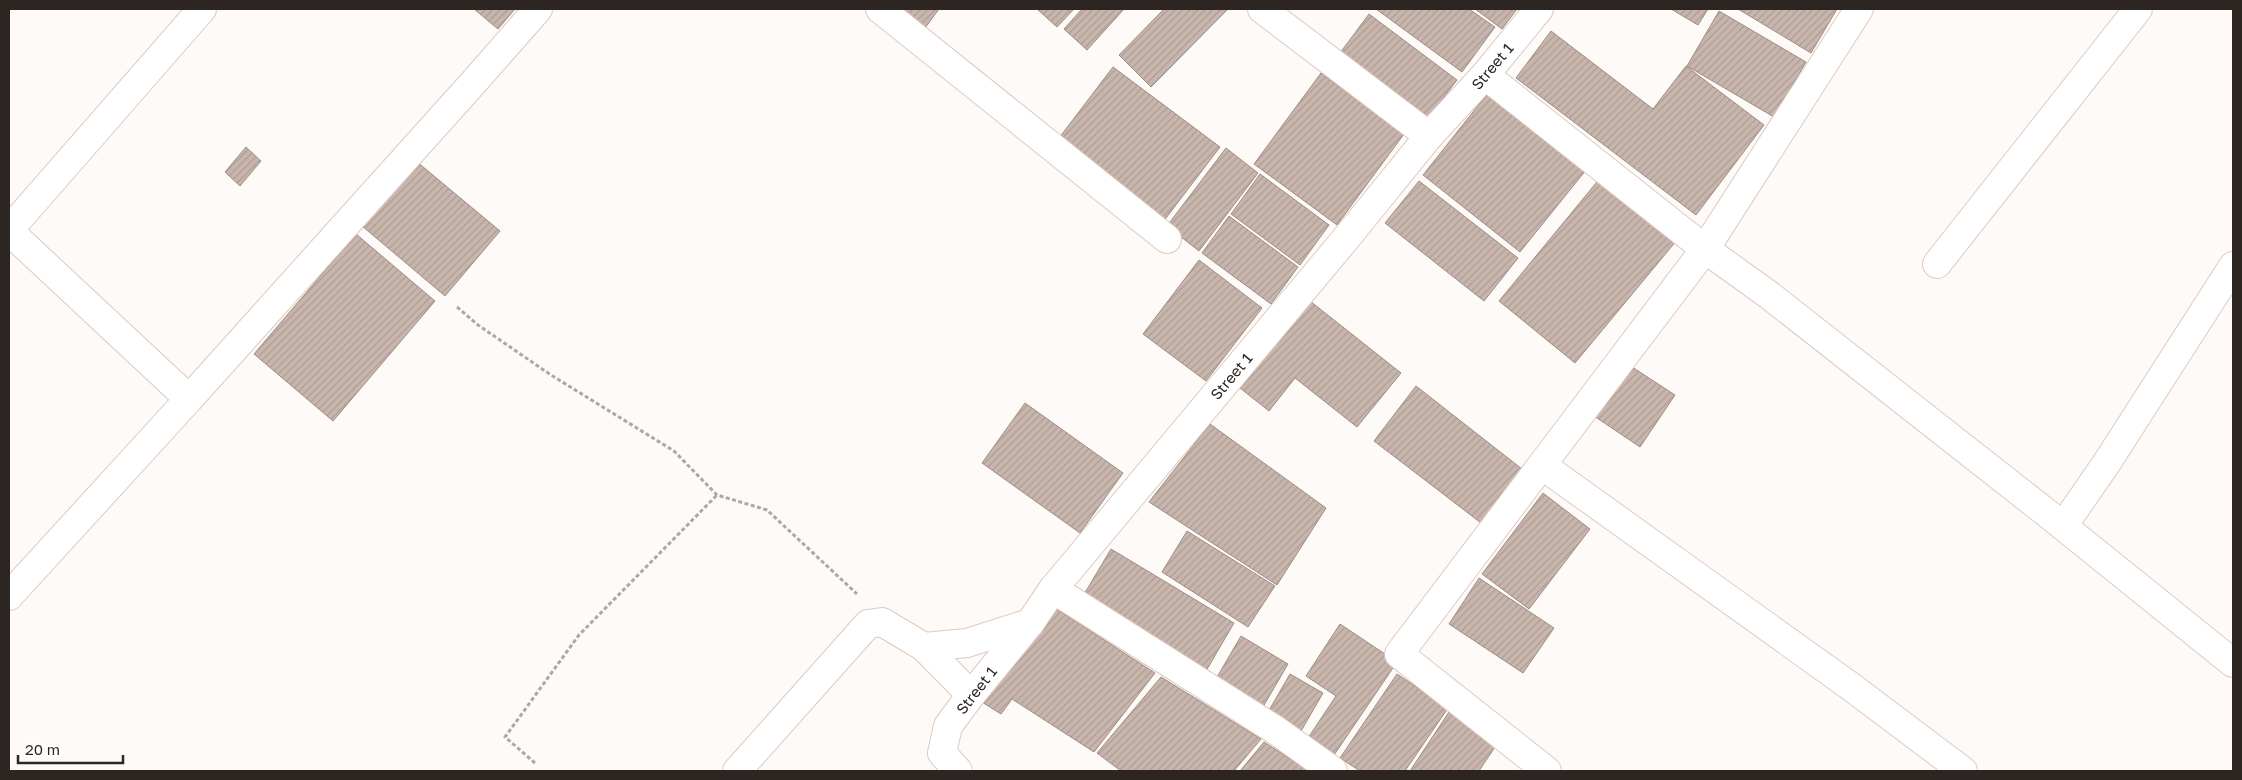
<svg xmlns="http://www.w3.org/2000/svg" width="2242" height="780" viewBox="0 0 2242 780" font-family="'Golos Text',sans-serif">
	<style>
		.building { fill: url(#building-hatch); stroke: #9f8d85 }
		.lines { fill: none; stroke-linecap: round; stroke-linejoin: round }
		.minor-casing { stroke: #ddcac1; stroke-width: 30 }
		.path { stroke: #ada8a6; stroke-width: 3; stroke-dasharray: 4 2.5; stroke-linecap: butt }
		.minor { stroke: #fff; stroke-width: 28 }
		.labels { text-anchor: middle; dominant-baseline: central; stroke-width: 4.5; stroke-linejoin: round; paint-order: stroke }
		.street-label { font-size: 15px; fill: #2c2522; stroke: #fff }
	</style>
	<defs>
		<pattern id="building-hatch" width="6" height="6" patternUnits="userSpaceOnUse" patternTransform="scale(1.25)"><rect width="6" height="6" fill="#c8b6ad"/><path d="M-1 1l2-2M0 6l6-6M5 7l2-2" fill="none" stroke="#ac9c95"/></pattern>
	</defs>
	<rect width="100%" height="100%" fill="#fefaf8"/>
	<g class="building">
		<polygon points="474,9 515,9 498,29"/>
		<polygon points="897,9 939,9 925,28"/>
		<polygon points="1037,9 1074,9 1057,27"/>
		<polygon points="1082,9 1124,9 1087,50 1064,29"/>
		<polygon points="1164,9 1228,9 1151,87 1119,55"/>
		<polygon points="1376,9 1469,9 1495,27 1462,72"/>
		<polygon points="1475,9 1517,9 1502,29"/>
		<polygon points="1671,9 1708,9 1698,25"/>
		<polygon points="1738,9 1837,9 1811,53"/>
		<polygon points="1719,11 1806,62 1774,117 1687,66"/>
		<polygon points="1369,14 1457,80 1428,118 1340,53"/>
		<polygon points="1551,31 1653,109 1686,66 1764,125 1696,215 1516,78"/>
		<polygon points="1113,67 1220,147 1163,222 1056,142"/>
		<polygon points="1321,73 1404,134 1337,225 1254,164"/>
		<polygon points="1488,93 1586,170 1520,252 1423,175"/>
		<polygon points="246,147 261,161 240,186 225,172"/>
		<polygon points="1226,148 1258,173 1199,251 1167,226"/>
		<polygon points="416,161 500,231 445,296 362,226"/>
		<polygon points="1260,174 1329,225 1300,265 1231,214"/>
		<polygon points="1601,177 1677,240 1575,363 1499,301"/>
		<polygon points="1419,181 1518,258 1484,301 1385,223"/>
		<polygon points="1229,216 1298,267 1271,304 1202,253"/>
		<polygon points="356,234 435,301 333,421 254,354"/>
		<polygon points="1199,260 1262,308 1206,381 1143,334"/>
		<polygon points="1310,301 1401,373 1357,427 1295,378 1269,411 1240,388"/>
		<polygon points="1629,365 1675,395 1640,447 1594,416"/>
		<polygon points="1416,386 1522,469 1481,523 1374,441"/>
		<polygon points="1025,403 1123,473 1080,533 982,463"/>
		<polygon points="1210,424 1326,508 1277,585 1149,502"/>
		<polygon points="1543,493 1590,529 1529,609 1482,574"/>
		<polygon points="1187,531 1275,586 1248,627 1162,572"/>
		<polygon points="1111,549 1234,623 1206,671 1083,596"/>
		<polygon points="1479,578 1554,628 1523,673 1449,624"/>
		<polygon points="1055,608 1155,673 1094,752 1012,699 1001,714 977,699"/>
		<polygon points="1340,624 1397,662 1330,761 1304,744 1336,696 1306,676"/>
		<polygon points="1241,636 1288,664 1260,712 1213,684"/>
		<polygon points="1290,674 1323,693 1297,738 1264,719"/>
		<polygon points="1397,674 1448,708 1405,771 1360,771 1340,758"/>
		<polygon points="1161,677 1261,739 1234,771 1121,771 1097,753"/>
		<polygon points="1449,712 1497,744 1479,771 1410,771"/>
		<polygon points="1264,742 1309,771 1240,771"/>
	</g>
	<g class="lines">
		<g class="minor-casing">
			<g id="minor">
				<polyline points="880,9 1167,239"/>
				<polyline points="1262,9 1429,136"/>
				<polyline points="1485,75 1705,249 1769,295 2048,514 2233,663"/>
				<polyline points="9,230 202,9"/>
				<polyline points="9,231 189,399 473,83 538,9"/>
				<polyline points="1937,264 2138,9"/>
				<polyline points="1543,466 1850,686 1963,771"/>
				<polyline points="2063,526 2106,464 2233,266"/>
				<polyline points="1053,589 1274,729 1333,771"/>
				<polyline points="9,596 189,399"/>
				<polyline points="924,647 971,695"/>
				<polyline points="737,771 868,624 882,622 924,647 967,643 1030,623"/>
				<polyline points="958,771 942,753 948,726 971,695 1030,623 1053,589 1348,236 1429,136 1485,75 1539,9"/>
				<polyline points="1547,771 1399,654 1705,249 1859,9"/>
			</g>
		</g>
		<g class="path">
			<polyline points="457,307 478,325 551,375 674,451 717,495 767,510 857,594"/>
			<polyline points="535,763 505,737 579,635 717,495"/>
		</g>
		<use href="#minor" class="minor"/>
	</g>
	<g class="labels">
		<g class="street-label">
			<text transform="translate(1492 66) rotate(-50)">Street 1</text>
			<text transform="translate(1231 376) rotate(-50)">Street 1</text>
			<text transform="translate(976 690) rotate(-52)">Street 1</text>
		</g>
	</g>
	<rect width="2242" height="780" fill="none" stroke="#2c2522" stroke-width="20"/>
	<path d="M18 755v8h105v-8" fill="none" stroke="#2c2522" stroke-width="2.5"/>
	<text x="25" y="755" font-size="15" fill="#2c2522" stroke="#ffffff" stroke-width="4" paint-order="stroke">20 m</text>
</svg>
